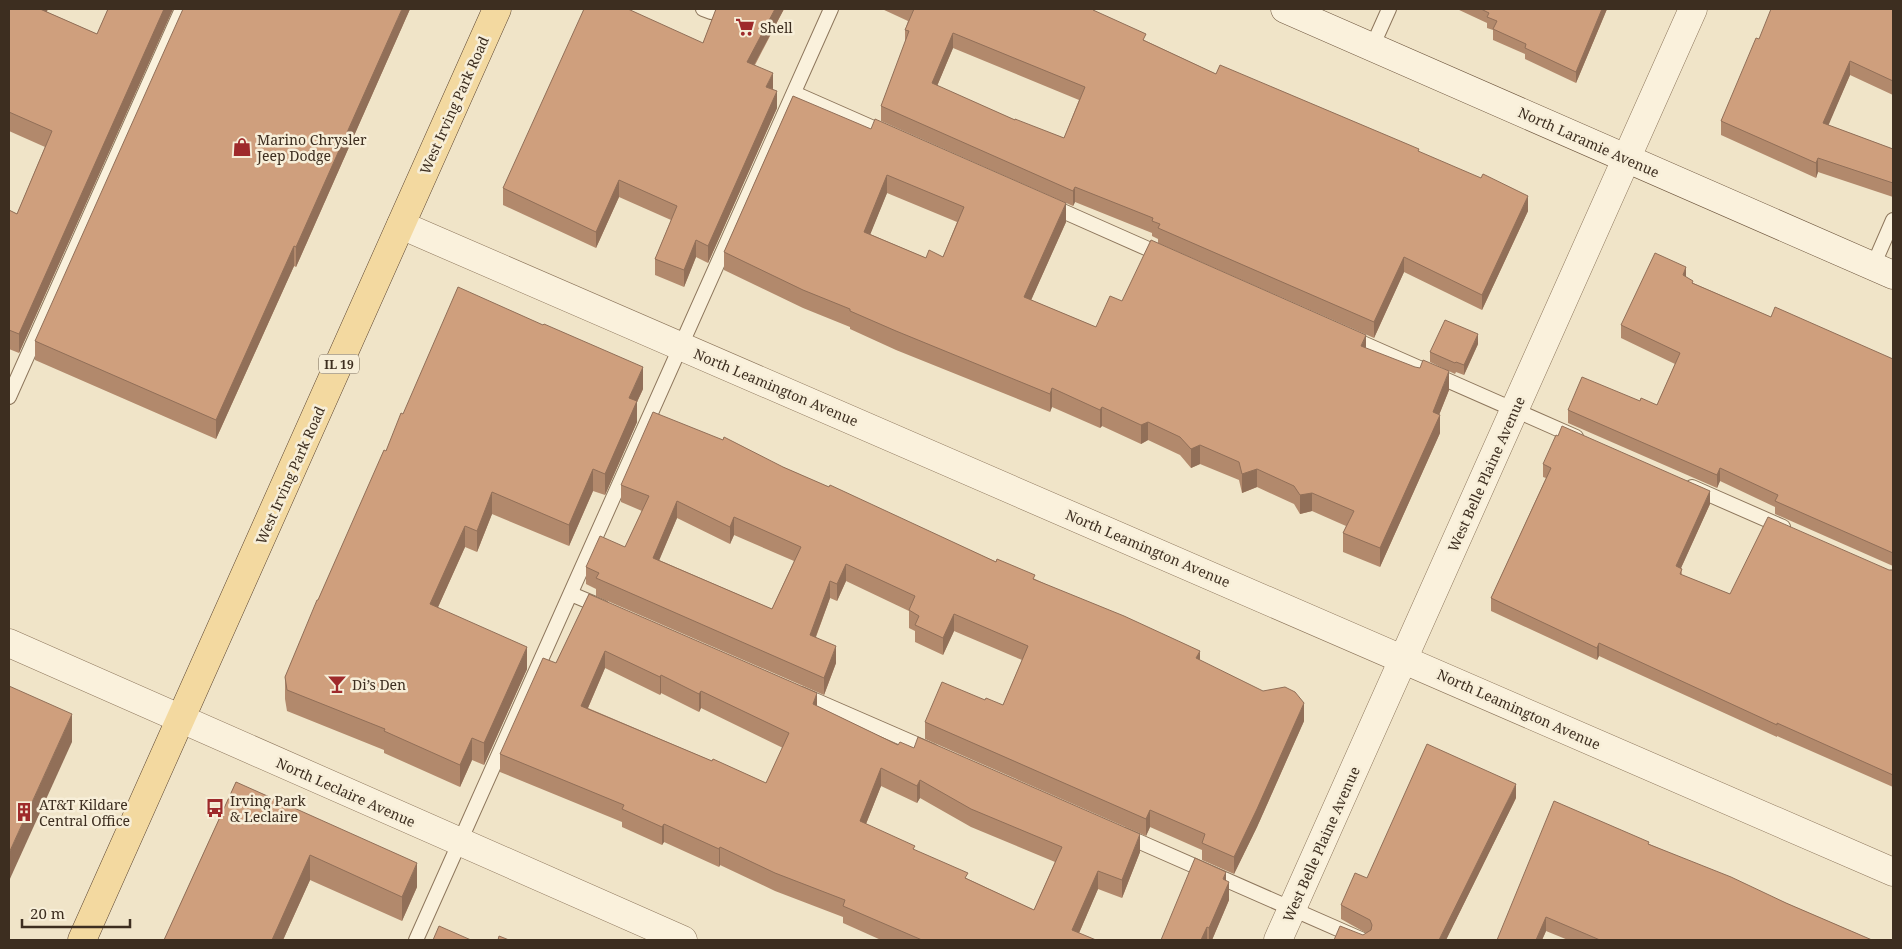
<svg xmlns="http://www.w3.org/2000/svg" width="1902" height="949" viewBox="0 0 1902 949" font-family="'Noto Serif',serif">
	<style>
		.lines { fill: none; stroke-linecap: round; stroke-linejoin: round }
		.lane-casing { stroke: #8d765c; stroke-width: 16 }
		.street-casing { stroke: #8d765c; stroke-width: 29 }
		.secondary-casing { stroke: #6f573f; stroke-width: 29 }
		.primary-casing { stroke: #5b4430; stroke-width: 29 }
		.lane { stroke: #faf1dc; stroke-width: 14 }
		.street { stroke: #faf1dc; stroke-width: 28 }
		.secondary { stroke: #faf1dc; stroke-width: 28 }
		.primary { stroke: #f3d9a0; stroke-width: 28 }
		.wall { fill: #b2896c; fill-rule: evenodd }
		.shaded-wall { fill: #916f58 }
		.building { fill: #cf9f7d; stroke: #916f58; fill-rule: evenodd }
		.labels { text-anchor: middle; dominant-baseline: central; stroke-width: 5; stroke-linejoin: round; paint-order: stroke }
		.shield { fill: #f7eed8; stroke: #756857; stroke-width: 1 }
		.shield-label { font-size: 12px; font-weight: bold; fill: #3d2e20 }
		.poi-label { font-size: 14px; fill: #3d2e20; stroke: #f7eed8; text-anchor: start }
		.street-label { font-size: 14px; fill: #3d2e20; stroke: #f7eed8 }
	</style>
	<rect width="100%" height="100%" fill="#f0e4c8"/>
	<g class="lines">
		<g class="lane-casing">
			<g id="lane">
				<polyline points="703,9 711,12 712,9"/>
				<polyline points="1372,47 1389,9"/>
				<polyline points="794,93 887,134"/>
				<polyline points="1049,205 1164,256"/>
				<polyline points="1873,266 1893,220"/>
				<polyline points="1349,337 1576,437"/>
				<polyline points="9,397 182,9"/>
				<polyline points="1692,487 1783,527"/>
				<polyline points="571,594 602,607"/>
				<polyline points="801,694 932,751"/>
				<polyline points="1124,835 1363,940"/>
				<polyline points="416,940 831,9"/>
			</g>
		</g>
		<g class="street-casing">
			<g id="street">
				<polyline points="401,225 1893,872"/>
				<polyline points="9,643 683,940"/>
				<polyline points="1278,940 1693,9"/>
			</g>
		</g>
		<g class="secondary-casing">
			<polyline id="secondary" points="1285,9 1893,275"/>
		</g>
		<g class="primary-casing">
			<polyline id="primary" points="82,940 497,9"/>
		</g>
		<use href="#lane" class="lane"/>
		<use href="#street" class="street"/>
		<use href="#secondary" class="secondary"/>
		<use href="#primary" class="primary"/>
	</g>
	<g class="wall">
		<polygon points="9,9 47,12 97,34 108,9 173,9 19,353 9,349 9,210 17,214 45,147 9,131"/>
		<polygon points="410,9 296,267 294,266 216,439 35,360 35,341"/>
		<polygon points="716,9 784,9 755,65 773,89 777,108 708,263 696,257 684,287 655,275 655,259 671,220 619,197 596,248 503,205 503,188 703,43"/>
		<path d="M 882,9 L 1093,9 L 1093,10 L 1146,41 L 1216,74 L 1419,152 L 1528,211 L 1482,310 L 1404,272 L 1374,338 L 1158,243 L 1158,239 L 1152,236 L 1152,233 L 1075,202 L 1073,206 L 881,121 L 881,106 L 905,43 L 905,30 L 908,21 ZM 953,48 L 1079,100 L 1064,138 L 1015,120 L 937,86 Z"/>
		<polygon points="1457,9 1607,9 1576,83 1525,59 1525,54 1493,40 1493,30 1487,28 1487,23"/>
		<polygon points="1893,9 1893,95 1850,75 1828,125 1893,149 1893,197 1818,172 1816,178 1721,135 1721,121 1759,39"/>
		<path d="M 793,96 L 1066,222 L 1031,300 L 1096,327 L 1122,301 L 1366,348 L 1449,390 L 1439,415 L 1440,433 L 1380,567 L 1343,552 L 1343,533 L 1346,526 L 1312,511 L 1300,514 L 1294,504 L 1257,487 L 1242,493 L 1239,480 L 1200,464 L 1191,468 L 1180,455 L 1148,440 L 1141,444 L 1102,426 L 1100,428 L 1052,407 L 1050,412 L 896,350 L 850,329 L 850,327 L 803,308 L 724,270 L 724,252 ZM 887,193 L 957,222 L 943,257 L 926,258 L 870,234 Z"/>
		<polygon points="1686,277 1693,283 1771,317 1893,359 1893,358 1893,566 1775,514 1775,507 1720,481 1717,488 1568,423 1568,410 1640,401 1657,405 1675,364 1621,338 1621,325"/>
		<polygon points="1478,344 1464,375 1456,372 1455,374 1430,362 1430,352"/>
		<polygon points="643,389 637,402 637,422 605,495 593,491 569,546 492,514 477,552 465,547 438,607 527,669 484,765 472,760 460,787 384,753 384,750 287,711 285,699 285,677 318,600 403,414"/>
		<polygon points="1543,464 1710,504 1681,568 1682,575 1730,594 1893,570 1893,787 1777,736 1777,737 1599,656 1597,660 1491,611 1491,598 1546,478 1543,477"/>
		<path d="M 783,467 L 1035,579 L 1200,660 L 1304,721 L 1257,827 L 1234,874 L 1202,860 L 1202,850 L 1150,827 L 1146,836 L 925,739 L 925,722 L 985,700 L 1003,705 L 1022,660 L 954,631 L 943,655 L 915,642 L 915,631 L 909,628 L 909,611 L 846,581 L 837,601 L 830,598 L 816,637 L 836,663 L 824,695 L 596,596 L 596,589 L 586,584 L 586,567 L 625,547 L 642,511 L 621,502 L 621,485 ZM 677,518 L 730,544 L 734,535 L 794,561 L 772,609 L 659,560 Z"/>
		<path d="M 589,594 L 817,706 L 898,745 L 1140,852 L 1122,898 L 1098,889 L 1079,933 L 1096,940 L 881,940 L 843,923 L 843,917 L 775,891 L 720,865 L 719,867 L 664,842 L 662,845 L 622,827 L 622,822 L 500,772 L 500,754 L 556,663 ZM 605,668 L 660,695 L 661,693 L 699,712 L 701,708 L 783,748 L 766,783 L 712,761 L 588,708 ZM 881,786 L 917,803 L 920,798 L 971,827 L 1055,862 L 1034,910 L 968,879 L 866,824 Z"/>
		<polygon points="236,782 417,887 402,921 310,880 283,940 164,940"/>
		<polygon points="1516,798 1446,940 1334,940 1363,935 1366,933 1341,919 1341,905 1367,878"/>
		<polygon points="1649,844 1786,903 1872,940 1568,940 1546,931 1542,940 1497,940"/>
		<polygon points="1226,881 1229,900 1212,940 1161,940"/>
	</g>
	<g class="shaded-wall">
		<polygon points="40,9 48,9 40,28"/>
		<polygon points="164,9 173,9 19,353 19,334"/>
		<polygon points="402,9 410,9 296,267 296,247"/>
		<polygon points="775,9 784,9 747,78 747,62"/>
		<polygon points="1602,9 1607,9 1576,83 1576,72"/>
		<polygon points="953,33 953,48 932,98 932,83"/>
		<polygon points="1850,61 1850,75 1823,138 1823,123"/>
		<polygon points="773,73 773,89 766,87"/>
		<polygon points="777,91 777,108 708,263 708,246"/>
		<polygon points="1818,158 1818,172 1816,178 1816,163"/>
		<polygon points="887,175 887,193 864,250 864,232"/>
		<polygon points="619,180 619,197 596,248 596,232"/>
		<polygon points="1075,187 1075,202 1073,206 1073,191"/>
		<polygon points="1528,196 1528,211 1482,310 1482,295"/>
		<polygon points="1066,203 1066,222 1024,316 1024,297"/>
		<polygon points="696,240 696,257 684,287 684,270"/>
		<polygon points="294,246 294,266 216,439 216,420"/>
		<polygon points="1404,257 1404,272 1374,338 1374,322"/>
		<polygon points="1686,267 1686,280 1683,275"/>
		<polygon points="1478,334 1478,344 1464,375 1464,365"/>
		<polygon points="1366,335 1366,354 1361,346"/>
		<polygon points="643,367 643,389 637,402 637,422 605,495 605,474 629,398"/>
		<polygon points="1449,371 1449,390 1435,425 1440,415 1440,433 1380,567 1380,548"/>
		<polygon points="1052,388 1052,407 1050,412 1050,394"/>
		<polygon points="1102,407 1102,426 1100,428 1100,410"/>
		<polygon points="1148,422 1148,440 1141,444 1141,425"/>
		<polygon points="1200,445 1200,464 1191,468 1191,449"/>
		<polygon points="1720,468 1720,481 1717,488 1717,475"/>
		<polygon points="593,469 593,491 569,546 569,525"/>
		<polygon points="1257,469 1257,487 1242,493 1242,474"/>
		<polygon points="1710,491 1710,504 1676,579 1676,566"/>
		<polygon points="492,492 492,514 477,552 477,531"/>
		<polygon points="1312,493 1312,511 1300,514 1300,495"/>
		<polygon points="677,501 677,518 653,575 653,558"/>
		<polygon points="734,517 734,535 730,544 730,527"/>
		<polygon points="465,526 465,547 430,625 430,604"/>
		<polygon points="846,564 846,581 837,601 837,584"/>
		<polygon points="830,581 830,598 810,652 810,635"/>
		<polygon points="954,614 954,631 943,655 943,638"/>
		<polygon points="1599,643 1599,656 1597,660 1597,648"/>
		<polygon points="836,646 836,663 824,695 824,678"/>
		<polygon points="527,647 527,669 484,765 484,743"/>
		<polygon points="605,651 605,668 581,724 581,706"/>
		<polygon points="1200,651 1200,668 1196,658"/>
		<polygon points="661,675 661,693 660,695 660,677"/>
		<polygon points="701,691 701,708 699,712 699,694"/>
		<polygon points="817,693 817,711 813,704"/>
		<polygon points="1304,703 1304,721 1257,827 1234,874 1234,857"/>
		<polygon points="72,714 72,742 9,881 9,853"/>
		<polygon points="472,738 472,760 460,787 460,765"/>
		<polygon points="881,768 881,786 860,839 860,821"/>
		<polygon points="920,780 920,798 917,803 917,786"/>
		<polygon points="1516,784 1516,798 1446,940 1439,940"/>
		<polygon points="1150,810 1150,827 1146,836 1146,819"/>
		<polygon points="664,824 664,842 662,845 662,827"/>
		<polygon points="1140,834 1140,852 1122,898 1122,880"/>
		<polygon points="720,847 720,865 719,867 719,849"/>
		<polygon points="310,855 310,880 283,940 272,940"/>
		<polygon points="417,863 417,887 402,921 402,897"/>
		<polygon points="1098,871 1098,889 1076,940 1072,930"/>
		<polygon points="1226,872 1226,888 1229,882 1229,900 1212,940 1209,940 1209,928 1223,879"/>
		<polygon points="1546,917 1546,931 1542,940 1536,940"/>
		<polygon points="1207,927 1207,940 1201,940"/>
	</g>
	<g class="building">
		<polygon points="9,9 40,9 97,34 108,9 164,9 19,334 9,330 9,210 17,214 52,131 9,112"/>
		<polygon points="183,9 402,9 296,247 294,246 216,420 35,341"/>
		<polygon points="584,9 628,9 703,43 716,9 775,9 747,62 773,73 766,87 777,91 708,246 696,240 684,270 655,259 677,206 619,180 596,232 503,188"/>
		<path d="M 914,9 L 1093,9 L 1093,10 L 1146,34 L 1143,40 L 1216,74 L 1220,65 L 1419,149 L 1418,151 L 1481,178 L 1483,174 L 1528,196 L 1482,295 L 1404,257 L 1374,322 L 1158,228 L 1160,224 L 1152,221 L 1153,218 L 1075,187 L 1073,191 L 881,106 L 909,31 L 905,30 ZM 953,33 L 1085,87 L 1064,138 L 1015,119 L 1015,120 L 932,83 Z"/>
		<polygon points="1481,9 1602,9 1576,72 1525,48 1526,44 1493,29 1497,21 1487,17 1489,13"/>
		<polygon points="1771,9 1893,9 1893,81 1850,61 1823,123 1893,149 1893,183 1818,158 1816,163 1721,121 1756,38 1759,39"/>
		<path d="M 793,96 L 871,129 L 875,119 L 1066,203 L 1024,297 L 1096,327 L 1110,296 L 1122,301 L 1151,240 L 1366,335 L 1361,346 L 1415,367 L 1420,368 L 1423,360 L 1449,371 L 1433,412 L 1440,415 L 1380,548 L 1343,533 L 1354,511 L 1312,493 L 1300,495 L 1294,486 L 1257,469 L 1242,474 L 1239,462 L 1200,445 L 1191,449 L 1180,437 L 1148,422 L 1141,425 L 1102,407 L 1100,410 L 1052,388 L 1050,394 L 896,331 L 850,311 L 850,309 L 803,290 L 724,252 ZM 887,175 L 964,207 L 943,257 L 929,250 L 926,258 L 864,232 Z"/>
		<polygon points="1655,253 1686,267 1683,275 1693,281 1692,283 1771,317 1775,307 1893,359 1893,358 1893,553 1775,501 1778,495 1720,468 1717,475 1568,410 1582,377 1640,401 1641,398 1657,405 1680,353 1621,325"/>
		<polygon points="458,287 543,325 544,324 643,367 629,398 637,401 605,474 593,469 569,525 492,492 477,531 465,526 430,604 527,647 484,743 472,738 460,765 384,731 385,729 287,690 285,677 317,600 318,600 384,450 386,451 401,413 403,414"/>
		<polygon points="1445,320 1478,334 1464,365 1456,362 1455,363 1430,352"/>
		<path d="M 653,412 L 723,440 L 724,437 L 783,467 L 829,487 L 830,485 L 996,562 L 997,559 L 1035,575 L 1033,579 L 1124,616 L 1200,651 L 1196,658 L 1263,691 L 1285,687 L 1295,692 L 1304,703 L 1257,809 L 1234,857 L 1202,843 L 1205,834 L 1150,810 L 1146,819 L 925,722 L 942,682 L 985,700 L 986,698 L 1003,705 L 1028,646 L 954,614 L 943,638 L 915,625 L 919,616 L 909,610 L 915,596 L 846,564 L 837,584 L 830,581 L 810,635 L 836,646 L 824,678 L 596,578 L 599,573 L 586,567 L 600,536 L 625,547 L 649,496 L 621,485 ZM 677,501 L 730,527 L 734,517 L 801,547 L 772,609 L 653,558 Z"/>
		<polygon points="1562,426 1710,491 1676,566 1682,569 1680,574 1730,594 1768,517 1889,570 1893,570 1893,775 1777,723 1777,725 1599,643 1597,648 1491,598 1551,468 1543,464 1556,435 1558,436"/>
		<path d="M 589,594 L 817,693 L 813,704 L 898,745 L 900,742 L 914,748 L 918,737 L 1140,834 L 1122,880 L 1098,871 L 1072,930 L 1096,940 L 922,940 L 843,906 L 845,900 L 775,873 L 720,847 L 719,849 L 664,824 L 662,827 L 622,809 L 624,805 L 500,754 L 543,658 L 556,663 ZM 605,651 L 660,677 L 661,675 L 699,694 L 701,691 L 789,733 L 766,783 L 713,759 L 712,761 L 581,706 ZM 881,768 L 917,786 L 920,780 L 971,809 L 1062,847 L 1034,910 L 965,878 L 968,873 L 913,849 L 915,846 L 860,821 Z"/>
		<polygon points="9,686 72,714 9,853"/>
		<polygon points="1427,744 1516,784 1439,940 1334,940 1340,926 1363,935 1371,930 1372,925 1370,920 1341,905 1355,873 1367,878"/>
		<polygon points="236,782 417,863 402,897 310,855 272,940 164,940"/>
		<polygon points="1554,801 1649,842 1648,844 1731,877 1786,903 1872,940 1600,940 1546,917 1536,940 1497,940"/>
		<polygon points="1195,858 1226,872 1223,879 1229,882 1209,928 1207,927 1201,940 1161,940"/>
		<polygon points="439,926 471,940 433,940"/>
		<polygon points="499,936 509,940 498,940"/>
	</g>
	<defs>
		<g id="supermarket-bare" transform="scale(1.5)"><path d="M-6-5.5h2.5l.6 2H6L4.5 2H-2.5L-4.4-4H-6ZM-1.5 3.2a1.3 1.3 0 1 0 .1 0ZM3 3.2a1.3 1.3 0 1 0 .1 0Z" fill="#9e2a2b" stroke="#f7eed8" stroke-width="2.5" paint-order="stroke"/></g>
		<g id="shop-bare" transform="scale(1.5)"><path d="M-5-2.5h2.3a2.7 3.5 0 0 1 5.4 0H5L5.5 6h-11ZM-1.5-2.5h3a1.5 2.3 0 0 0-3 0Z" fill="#9e2a2b" stroke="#f7eed8" stroke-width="2.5" paint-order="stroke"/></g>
		<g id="bar-bare" transform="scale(1.5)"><path d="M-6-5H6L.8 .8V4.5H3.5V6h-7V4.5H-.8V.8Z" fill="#9e2a2b" stroke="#f7eed8" stroke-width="2.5" paint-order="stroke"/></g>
		<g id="bus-bare" transform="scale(1.5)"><path d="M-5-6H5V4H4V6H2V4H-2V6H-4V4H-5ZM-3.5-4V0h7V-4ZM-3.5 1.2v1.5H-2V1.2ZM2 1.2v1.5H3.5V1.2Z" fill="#9e2a2b" stroke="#f7eed8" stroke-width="2.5" paint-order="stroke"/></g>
		<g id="building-bare" transform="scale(1.5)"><path d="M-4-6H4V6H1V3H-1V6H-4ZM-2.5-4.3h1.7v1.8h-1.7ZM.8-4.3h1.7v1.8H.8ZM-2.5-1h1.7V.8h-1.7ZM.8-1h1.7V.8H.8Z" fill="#9e2a2b" stroke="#f7eed8" stroke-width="2.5" paint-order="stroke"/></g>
	</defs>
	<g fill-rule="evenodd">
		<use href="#supermarket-bare" x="745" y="27"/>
		<use href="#shop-bare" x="242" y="147"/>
		<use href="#bar-bare" x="337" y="684"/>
		<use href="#bus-bare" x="215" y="808"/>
		<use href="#building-bare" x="24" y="812"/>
	</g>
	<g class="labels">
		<rect class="shield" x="319" y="354.5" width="40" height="19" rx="4"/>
		<g class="shield-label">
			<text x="339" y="364">IL 19</text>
		</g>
		<g class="poi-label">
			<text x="760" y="27">Shell</text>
			<text x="257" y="139">Marino Chrysler<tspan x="257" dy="16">Jeep Dodge</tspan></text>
			<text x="352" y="684">Di’s Den</text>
			<text x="230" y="800">Irving Park<tspan x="230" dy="16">&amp; Leclaire</tspan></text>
			<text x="39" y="804">AT&amp;T Kildare<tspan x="39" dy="16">Central Office</tspan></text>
		</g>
		<g class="street-label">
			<text transform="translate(454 105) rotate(-66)">West Irving Park Road</text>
			<text transform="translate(1589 142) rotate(24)">North Laramie Avenue</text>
			<text transform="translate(776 387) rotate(23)">North Leamington Avenue</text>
			<text transform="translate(1486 474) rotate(-66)">West Belle Plaine Avenue</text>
			<text transform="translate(290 475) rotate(-66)">West Irving Park Road</text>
			<text transform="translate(1148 548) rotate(23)">North Leamington Avenue</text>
			<text transform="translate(1519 709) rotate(24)">North Leamington Avenue</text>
			<text transform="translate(346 792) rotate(24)">North Leclaire Avenue</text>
			<text transform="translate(1321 844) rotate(-66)">West Belle Plaine Avenue</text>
		</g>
	</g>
	<rect width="1902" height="949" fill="none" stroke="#3d2e20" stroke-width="20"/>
	<path d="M22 919v8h108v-8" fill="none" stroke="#3d2e20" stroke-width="2.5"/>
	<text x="30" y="919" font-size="15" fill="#3d2e20" stroke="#f7eed8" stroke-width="4" paint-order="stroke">20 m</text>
</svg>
